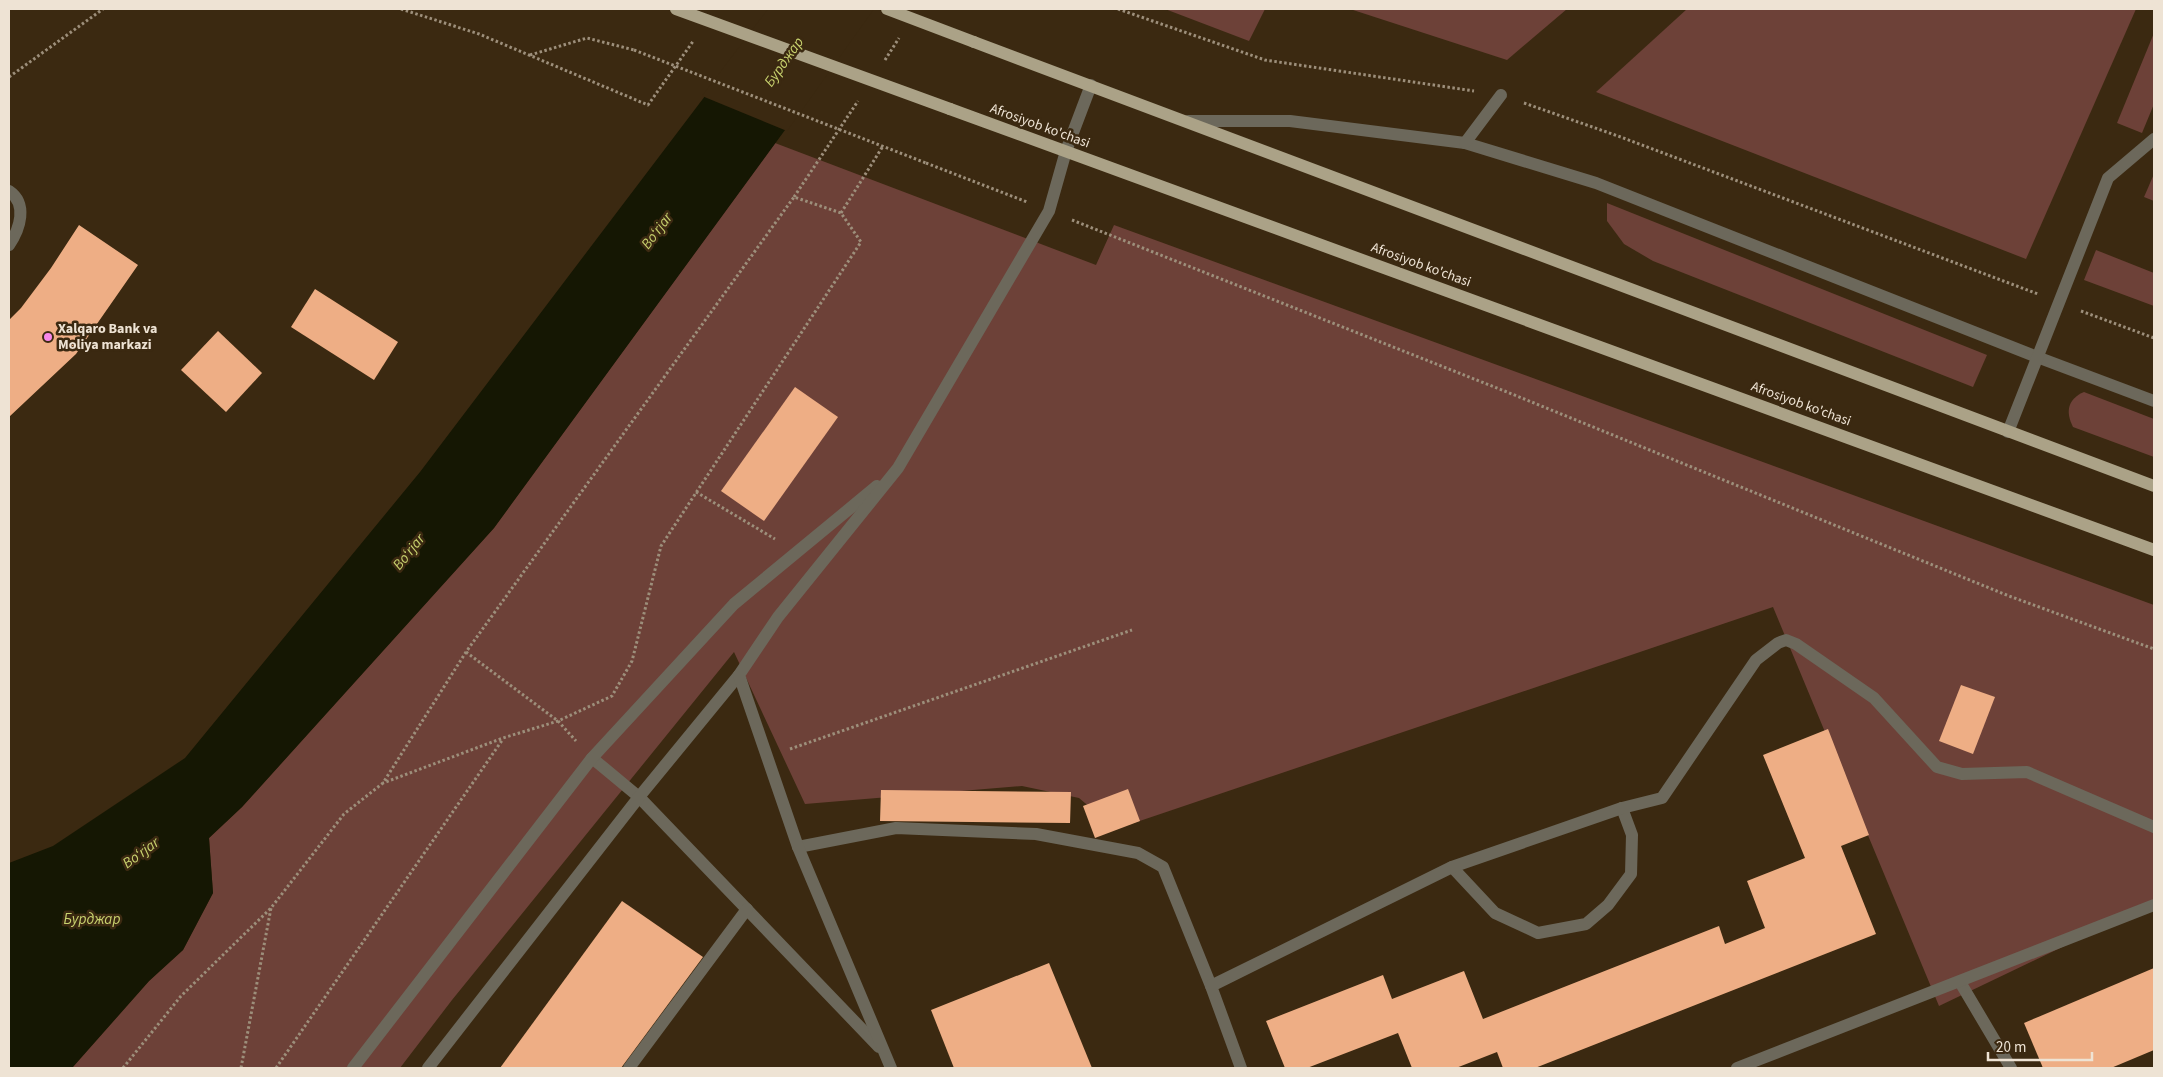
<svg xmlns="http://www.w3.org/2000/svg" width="2163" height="1077" viewBox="0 0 2163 1077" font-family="'Source Sans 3',sans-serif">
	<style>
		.green { fill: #6d4138 }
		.water { fill: #151703 }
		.pier { fill: #3b2911 }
		.building { fill: #eeae85 }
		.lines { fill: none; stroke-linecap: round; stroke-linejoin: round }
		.path { stroke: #9d8f7b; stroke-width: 3; stroke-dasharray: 2.5 2.5; stroke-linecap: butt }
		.minor { stroke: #6c685b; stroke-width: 12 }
		.major { stroke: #aba287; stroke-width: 12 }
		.path-bridge { stroke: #9d8f7b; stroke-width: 3; stroke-dasharray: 2.5 2.5; stroke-linecap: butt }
		.major-bridge { stroke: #aba287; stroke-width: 12 }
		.poi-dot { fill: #f888ea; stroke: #3b2911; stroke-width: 2 }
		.labels { text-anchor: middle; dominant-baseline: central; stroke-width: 5; stroke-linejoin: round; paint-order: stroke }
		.street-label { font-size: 14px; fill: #eee3d4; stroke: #3b2911 }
		.poi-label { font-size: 14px; font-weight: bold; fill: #eee3d4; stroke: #3b2911; text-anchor: start }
		.water-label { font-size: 15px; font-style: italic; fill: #c8d16e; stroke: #3b2911 }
	</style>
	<rect width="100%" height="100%" fill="#3b2911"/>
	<g class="green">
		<polygon points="1165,9 1265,9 1249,41"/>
		<polygon points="1350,9 1567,9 1507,60"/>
		<polygon points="1687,9 2136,9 2026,259 1596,92"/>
		<polygon points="2154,33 2154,104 2142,133 2117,123"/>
		<polygon points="775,143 1096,265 1114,225 2154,605 2154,903 1939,1006 1773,607 1116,829 1079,798 1022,786 805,804 734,652 452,1000 400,1068 72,1068 149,981 183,950 213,893 209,838 242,807 494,528"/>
		<polygon points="2154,174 2154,201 2144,197"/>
		<polygon points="1607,203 1987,355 1973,387 1653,261 1624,244 1607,221"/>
		<polygon points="2096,250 2154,273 2154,306 2084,280"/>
		<path d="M 2084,392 L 2154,419 L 2154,457 L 2073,427 C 2065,411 2068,399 2084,392 Z"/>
	</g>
	<polygon class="water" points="771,9 785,130 494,528 242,807 209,838 213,893 183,950 149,981 72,1068 9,1068 9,863 53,846 185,758 420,472"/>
	<polygon class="pier" points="768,9 874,9 787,131 702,96"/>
	<g class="building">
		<polygon points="79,225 138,265 76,354 9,417 9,320 21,308 51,268"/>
		<polygon points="315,289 398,342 374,380 291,327"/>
		<polygon points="218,331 262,373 226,412 181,370"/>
		<polygon points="795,387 838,417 764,521 721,491"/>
		<polygon points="1961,685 1995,697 1973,754 1939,741"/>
		<polygon points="1828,729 1869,835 1841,846 1876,934 1535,1068 1503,1068 1497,1052 1456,1068 1412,1068 1398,1033 1307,1068 1285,1068 1266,1021 1383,975 1392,999 1464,971 1483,1019 1719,926 1725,944 1765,928 1747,881 1805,858 1763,755"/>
		<polygon points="1128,789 1140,821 1095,838 1083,806"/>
		<polygon points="881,790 1071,792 1070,823 880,821"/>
		<polygon points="622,901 703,957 621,1068 500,1068"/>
		<polygon points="1049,963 1092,1068 954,1068 931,1010"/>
		<polygon points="2154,968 2154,1050 2111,1068 2043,1068 2024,1023"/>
	</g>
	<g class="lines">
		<g class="path">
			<polyline points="401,9 479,34 648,105 694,40"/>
			<polyline points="1118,9 1265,60 1474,91"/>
			<polyline points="530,55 587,38 634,50"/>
			<polyline points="885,60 899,38"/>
			<polyline points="9,77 103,9"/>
			<polyline points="1524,103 1618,136 2038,294"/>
			<polyline points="926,163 1027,202"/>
			<polyline points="794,197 858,101"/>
			<polyline points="841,213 883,146"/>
			<polyline points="1072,220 1507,392 2009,596 2154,649"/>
			<polyline points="2081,311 2154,338"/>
			<polyline points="696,492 775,539"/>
			<polyline points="466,652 558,721 576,741"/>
			<polyline points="790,749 1132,630"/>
			<polyline points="123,1068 181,996 271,908 344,814 383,783 466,652 794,197 841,213 861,242 661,546 632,661 612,696 558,721 503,738 383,783"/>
			<polyline points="241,1068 271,908"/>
			<polyline points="276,1068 503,739"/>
		</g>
		<g class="minor">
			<polyline points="1188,121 1290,121 1465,143 1596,183 2037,357 2154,401"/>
			<polyline points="1465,143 1501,95"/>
			<path d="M 9,191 C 28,204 20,229 9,245"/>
			<polyline points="2008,432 2108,178 2154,139"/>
			<polyline points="592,758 639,797 879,1047"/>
			<polyline points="798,847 896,828 1036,834 1138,853 1163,867 1211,986"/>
			<polyline points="1452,867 1495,913 1538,933 1586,924 1608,905 1631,874 1632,835 1622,808"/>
			<polyline points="1960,982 2011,1068"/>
			<polyline points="353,1068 592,758 734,604 877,486"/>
			<polyline points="428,1068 639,797 739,675"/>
			<polyline points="629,1068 747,909"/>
			<polyline points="891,1068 798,847 739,675 778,617 898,468 1049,211 1066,151 1091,85"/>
			<polyline points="1241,1068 1211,986 1452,867 1622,808 1662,798 1756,660 1778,643 1786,640 1796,644 1874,698 1937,767 1962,774 2027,772 2154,827"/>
			<polyline points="1737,1068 2154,905"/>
		</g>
		<g class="major">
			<polyline points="974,42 2154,486"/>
			<polyline points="950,109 2154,550"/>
		</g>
		<polyline class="path-bridge" points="634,50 926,163"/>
		<g class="major-bridge">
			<polyline points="676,9 950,109"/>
			<polyline points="887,9 974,42"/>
		</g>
	</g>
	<circle class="poi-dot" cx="48" cy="337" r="5"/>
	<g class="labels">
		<g class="street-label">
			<text transform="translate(1040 126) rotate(20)">Afrosiyob ko'chasi</text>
			<text transform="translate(1421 265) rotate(20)">Afrosiyob ko'chasi</text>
			<text transform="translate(1801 404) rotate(20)">Afrosiyob ko'chasi</text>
		</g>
		<g class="poi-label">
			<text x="58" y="329">Xalqaro Bank va<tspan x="58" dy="16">Moliya markazi</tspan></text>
		</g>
		<g class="water-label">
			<text transform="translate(784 62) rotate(-55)">Бурджар</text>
			<text transform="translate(657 231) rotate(-53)">Bo‘rjar</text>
			<text transform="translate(409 552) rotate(-51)">Bo‘rjar</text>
			<text transform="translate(141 853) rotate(-36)">Bo‘rjar</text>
			<text x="92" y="919">Бурджар</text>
		</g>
	</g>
	<rect width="2163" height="1077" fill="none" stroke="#eee3d4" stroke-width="20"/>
	<path d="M1988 1052v8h104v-8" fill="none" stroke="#eee3d4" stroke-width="2.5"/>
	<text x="1996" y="1052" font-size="15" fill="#eee3d4" stroke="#3b2911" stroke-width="4" paint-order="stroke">20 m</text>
</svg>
